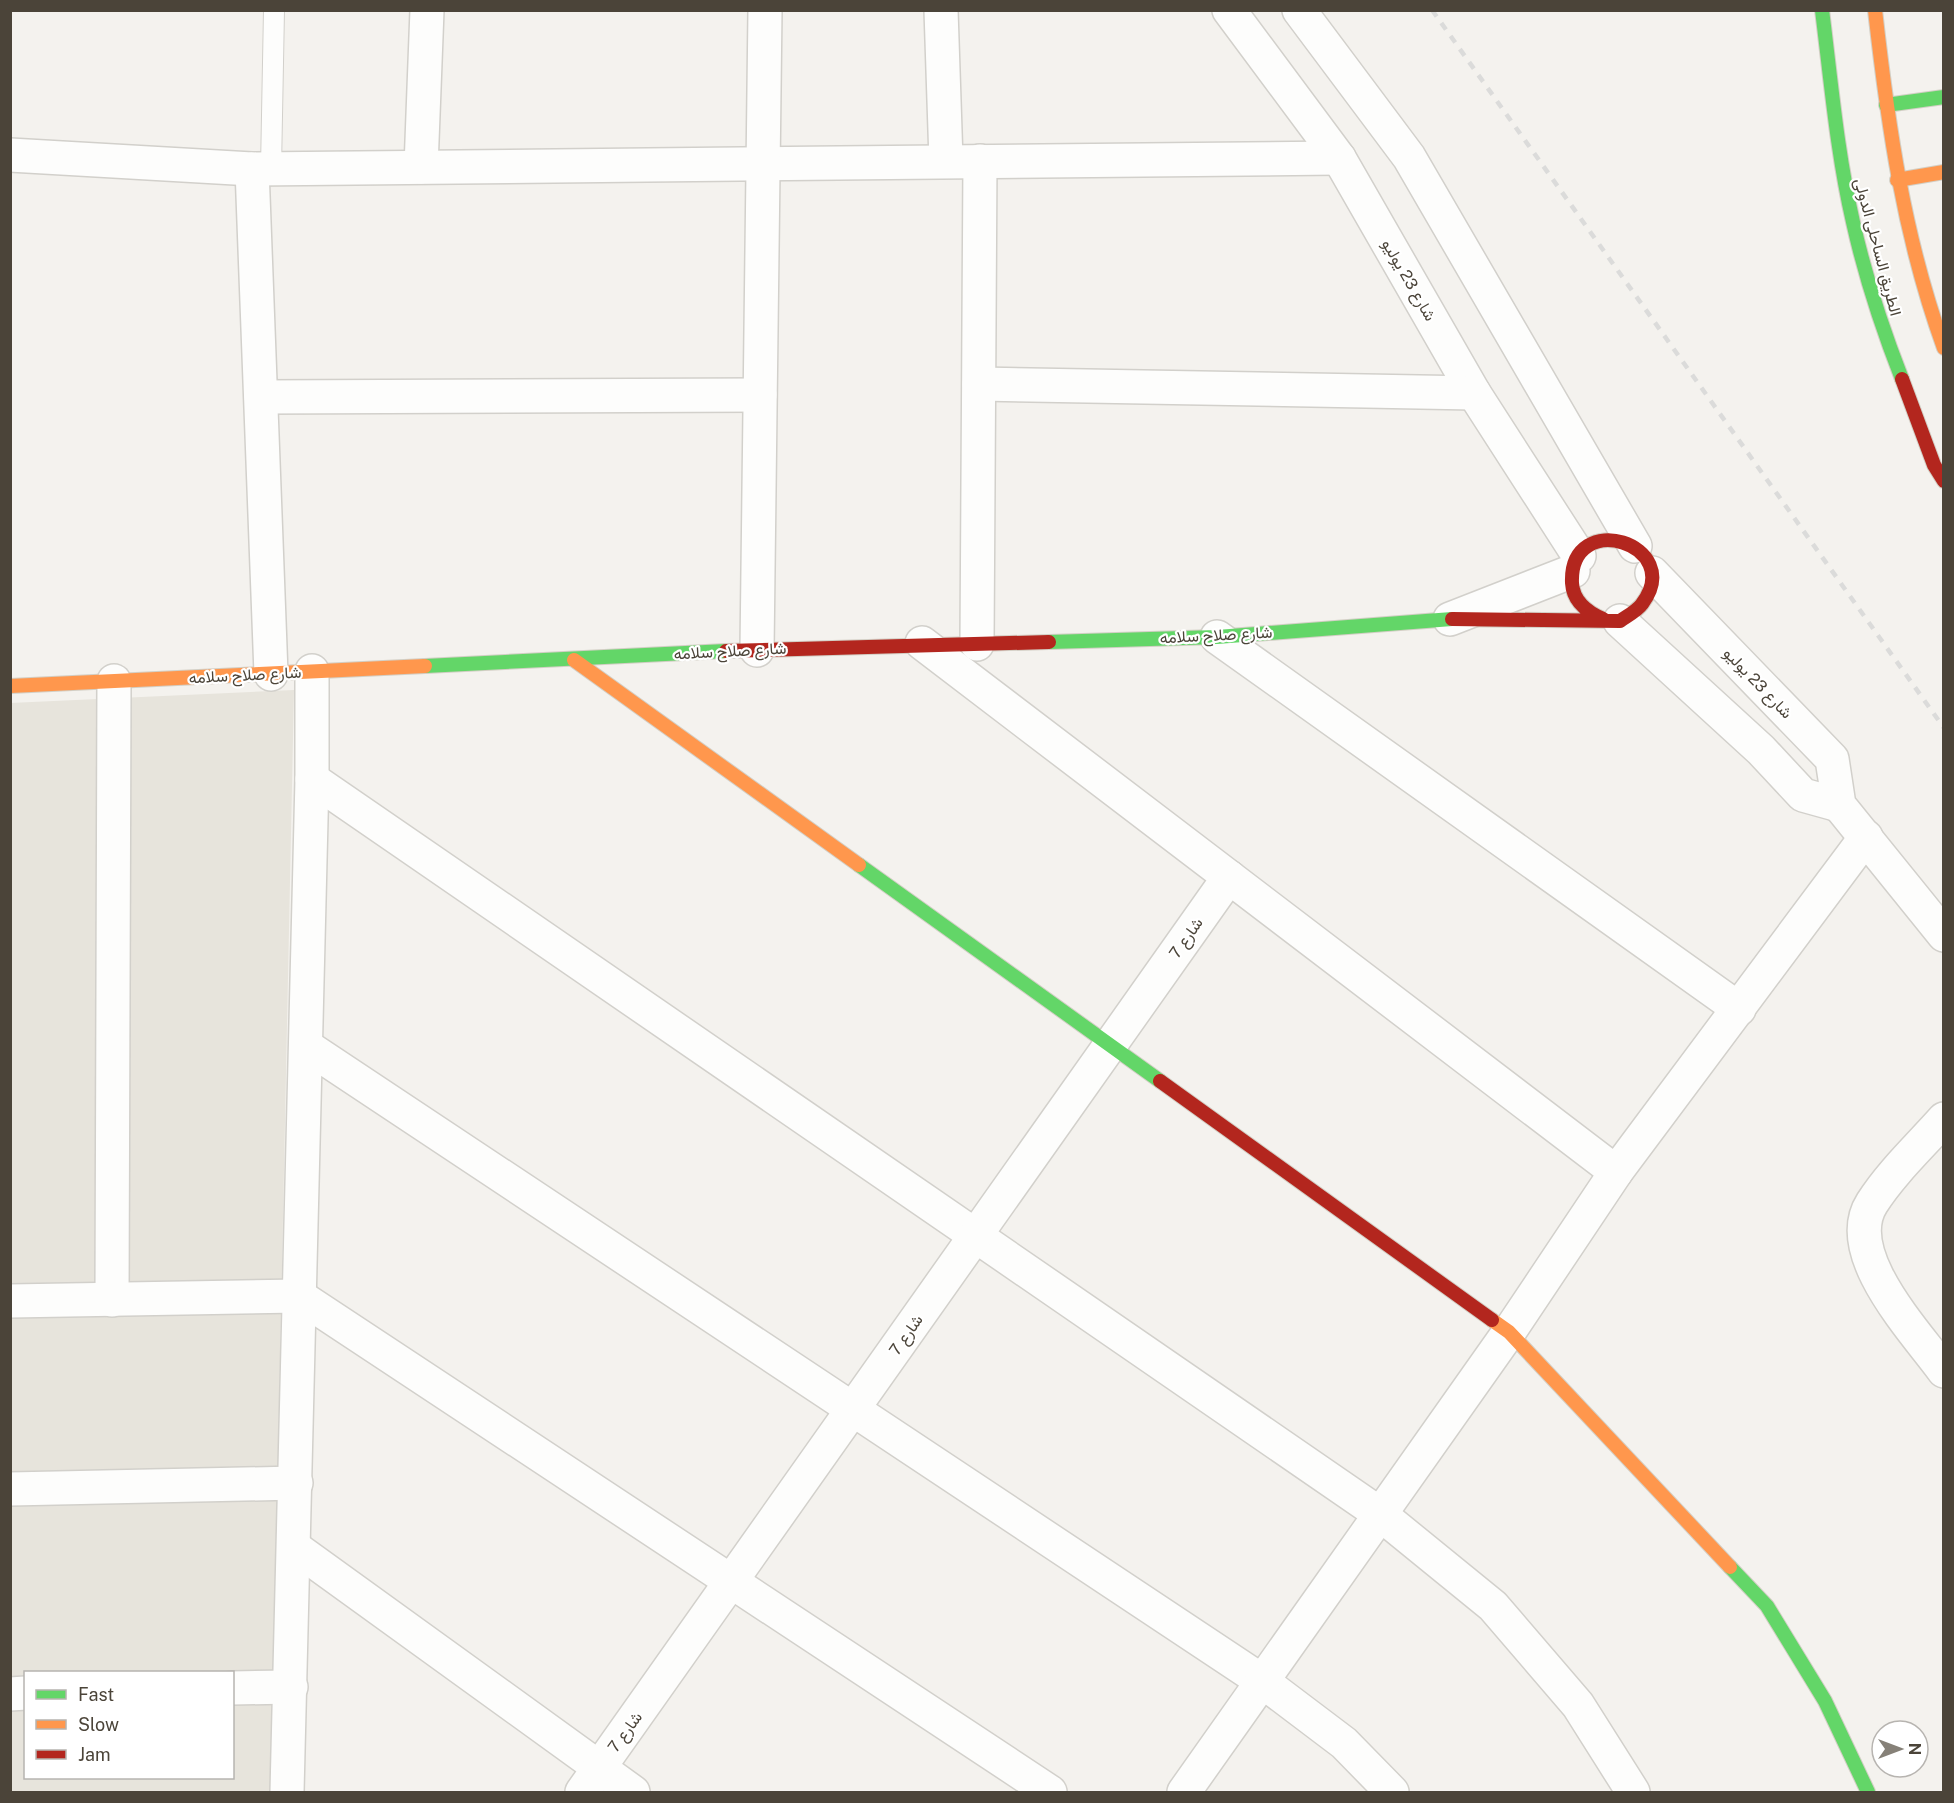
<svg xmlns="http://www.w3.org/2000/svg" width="1954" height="1803" viewBox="0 0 1954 1803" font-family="'Public Sans',Vazirmatn,sans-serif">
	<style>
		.residential { fill: #e7e4dc; fill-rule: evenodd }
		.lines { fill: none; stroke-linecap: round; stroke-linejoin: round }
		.lane-casing { stroke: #d2d0cb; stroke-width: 22 }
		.street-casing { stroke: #d2d0cb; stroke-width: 36 }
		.fast-casing { stroke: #d3cfc5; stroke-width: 16 }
		.slow-casing { stroke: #d3cfc5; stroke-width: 16 }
		.jam-casing { stroke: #d3cfc5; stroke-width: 16 }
		.lane { stroke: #fdfdfc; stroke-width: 20 }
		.street { stroke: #fdfdfc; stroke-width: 33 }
		.fast { stroke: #63d668; stroke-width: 14 }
		.slow { stroke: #ff974d; stroke-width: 14 }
		.jam { stroke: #b3261e; stroke-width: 14 }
		.rail { stroke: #dbdbda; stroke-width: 4.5; stroke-dasharray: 8 8; stroke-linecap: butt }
		.labels { text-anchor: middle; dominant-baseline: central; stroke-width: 4.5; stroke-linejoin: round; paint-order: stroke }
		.street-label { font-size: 16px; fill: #4b4439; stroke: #fff }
	</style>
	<rect width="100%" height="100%" fill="#f4f2ee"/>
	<path class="residential" d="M 294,690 L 271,1792 L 11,1792 L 10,703 ZM 26,1672 L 232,1672 L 232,1778 L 26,1778 Z"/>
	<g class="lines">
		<g class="lane-casing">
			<polyline id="lane" points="271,168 274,10"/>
		</g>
		<g class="street-casing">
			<g id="street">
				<polyline points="941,10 946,161"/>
				<polyline points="1229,10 1339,158 1474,393 1579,556"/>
				<polyline points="1299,10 1409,157 1635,546"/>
				<polyline points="10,155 252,169 1339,158"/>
				<polyline points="421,167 427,10"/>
				<polyline points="252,169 271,674"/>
				<polyline points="979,384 1474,393"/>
				<polyline points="261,397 760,395"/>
				<polyline points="1652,573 1832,759 1839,805 1944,935"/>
				<polyline points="1450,619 1573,571"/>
				<polyline points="1620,621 1761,750 1803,795 1839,805"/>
				<polyline points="1217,637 1739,1009"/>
				<polyline points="922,643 1616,1172"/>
				<polyline points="977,644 980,161"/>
				<polyline points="757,650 765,10"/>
				<polyline points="312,779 1380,1514 1493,1606 1578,1705 1633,1792"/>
				<polyline points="306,1046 1262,1681 1344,1743 1392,1792"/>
				<path d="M 1944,1119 C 1920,1146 1891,1173 1872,1203 C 1840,1253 1915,1331 1944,1371"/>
				<polyline points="112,1300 114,681"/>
				<polyline points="10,1301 299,1296 1050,1792"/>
				<polyline points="10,1489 296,1483"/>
				<polyline points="294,1547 633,1792"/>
				<polyline points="232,1688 291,1687"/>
				<polyline points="10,1694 26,1693"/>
				<polyline points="287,1792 312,779 312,671"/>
				<polyline points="582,1792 1229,877"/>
				<polyline points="1184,1792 1509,1332 1616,1172 1866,837"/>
			</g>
		</g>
		<g class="fast-casing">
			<g id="fast">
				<path d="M 1822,10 C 1831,81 1837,153 1853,222 C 1865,276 1882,328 1902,379"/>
				<polyline points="1886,105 1944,97"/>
				<polyline points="1049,642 1217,637 1452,619"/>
				<polyline points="425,666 726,651"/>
				<polyline points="859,865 1160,1081"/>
				<polyline points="1730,1567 1767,1606 1825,1701 1868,1792"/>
			</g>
		</g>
		<g class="slow-casing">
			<g id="slow">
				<path d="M 1875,10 C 1888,126 1904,238 1944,348"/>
				<polyline points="1897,180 1944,172"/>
				<polyline points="574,660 859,865"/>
				<polyline points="10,686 425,666"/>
				<polyline points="1492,1320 1509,1332 1730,1567"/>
			</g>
		</g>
		<g class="jam-casing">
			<g id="jam">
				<polyline points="1902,379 1934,465 1944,481"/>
				<path d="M 1452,619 L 1620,621 C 1627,616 1637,611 1642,604 C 1687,544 1569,507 1572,583 C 1573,601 1587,612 1603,619"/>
				<polyline points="726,651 1049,642"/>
				<polyline points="1160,1081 1492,1320"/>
			</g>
		</g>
		<use href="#lane" class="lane"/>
		<use href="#street" class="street"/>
		<use href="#fast" class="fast"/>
		<use href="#slow" class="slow"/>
		<use href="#jam" class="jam"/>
		<polyline class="rail" points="1432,10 1944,728"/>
	</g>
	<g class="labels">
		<g class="street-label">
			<text transform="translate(1878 247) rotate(75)">الطريق الساحلى الدولى</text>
			<text transform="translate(1409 280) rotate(60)">شارع 23 يوليو</text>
			<text transform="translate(1216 635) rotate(-3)">شارع صلاح سلامه</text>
			<text transform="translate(730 651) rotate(-3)">شارع صلاح سلامه</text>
			<text transform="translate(245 675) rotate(-3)">شارع صلاح سلامه</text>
			<text transform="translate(1758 683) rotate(46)">شارع 23 يوليو</text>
			<text transform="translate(1186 938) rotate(-55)">شارع 7</text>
			<text transform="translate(906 1335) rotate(-55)">شارع 7</text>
			<text transform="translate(625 1732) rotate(-54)">شارع 7</text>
		</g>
	</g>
	<rect width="1954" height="1803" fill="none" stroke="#4b4439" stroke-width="24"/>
	<rect x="24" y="1671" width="210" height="108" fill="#ffffff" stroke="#b7b4b0" stroke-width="1.5"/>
	<rect x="36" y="1690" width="30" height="9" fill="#63d668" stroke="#b7b4b0" stroke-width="1.5"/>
	<text x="78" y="1701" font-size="18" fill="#4b4439">Fast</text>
	<rect x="36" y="1720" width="30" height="9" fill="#ff974d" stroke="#b7b4b0" stroke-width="1.5"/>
	<text x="78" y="1731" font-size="18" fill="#4b4439">Slow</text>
	<rect x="36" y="1750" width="30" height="9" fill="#b3261e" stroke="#b7b4b0" stroke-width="1.5"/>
	<text x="78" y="1761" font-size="18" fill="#4b4439">Jam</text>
	<g transform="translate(1900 1749) rotate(90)"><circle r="28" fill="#ffffff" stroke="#b7b4b0" stroke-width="1.5"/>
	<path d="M0-4.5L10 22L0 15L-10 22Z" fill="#868178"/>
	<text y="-9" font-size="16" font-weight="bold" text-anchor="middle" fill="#4b4439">N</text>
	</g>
</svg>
